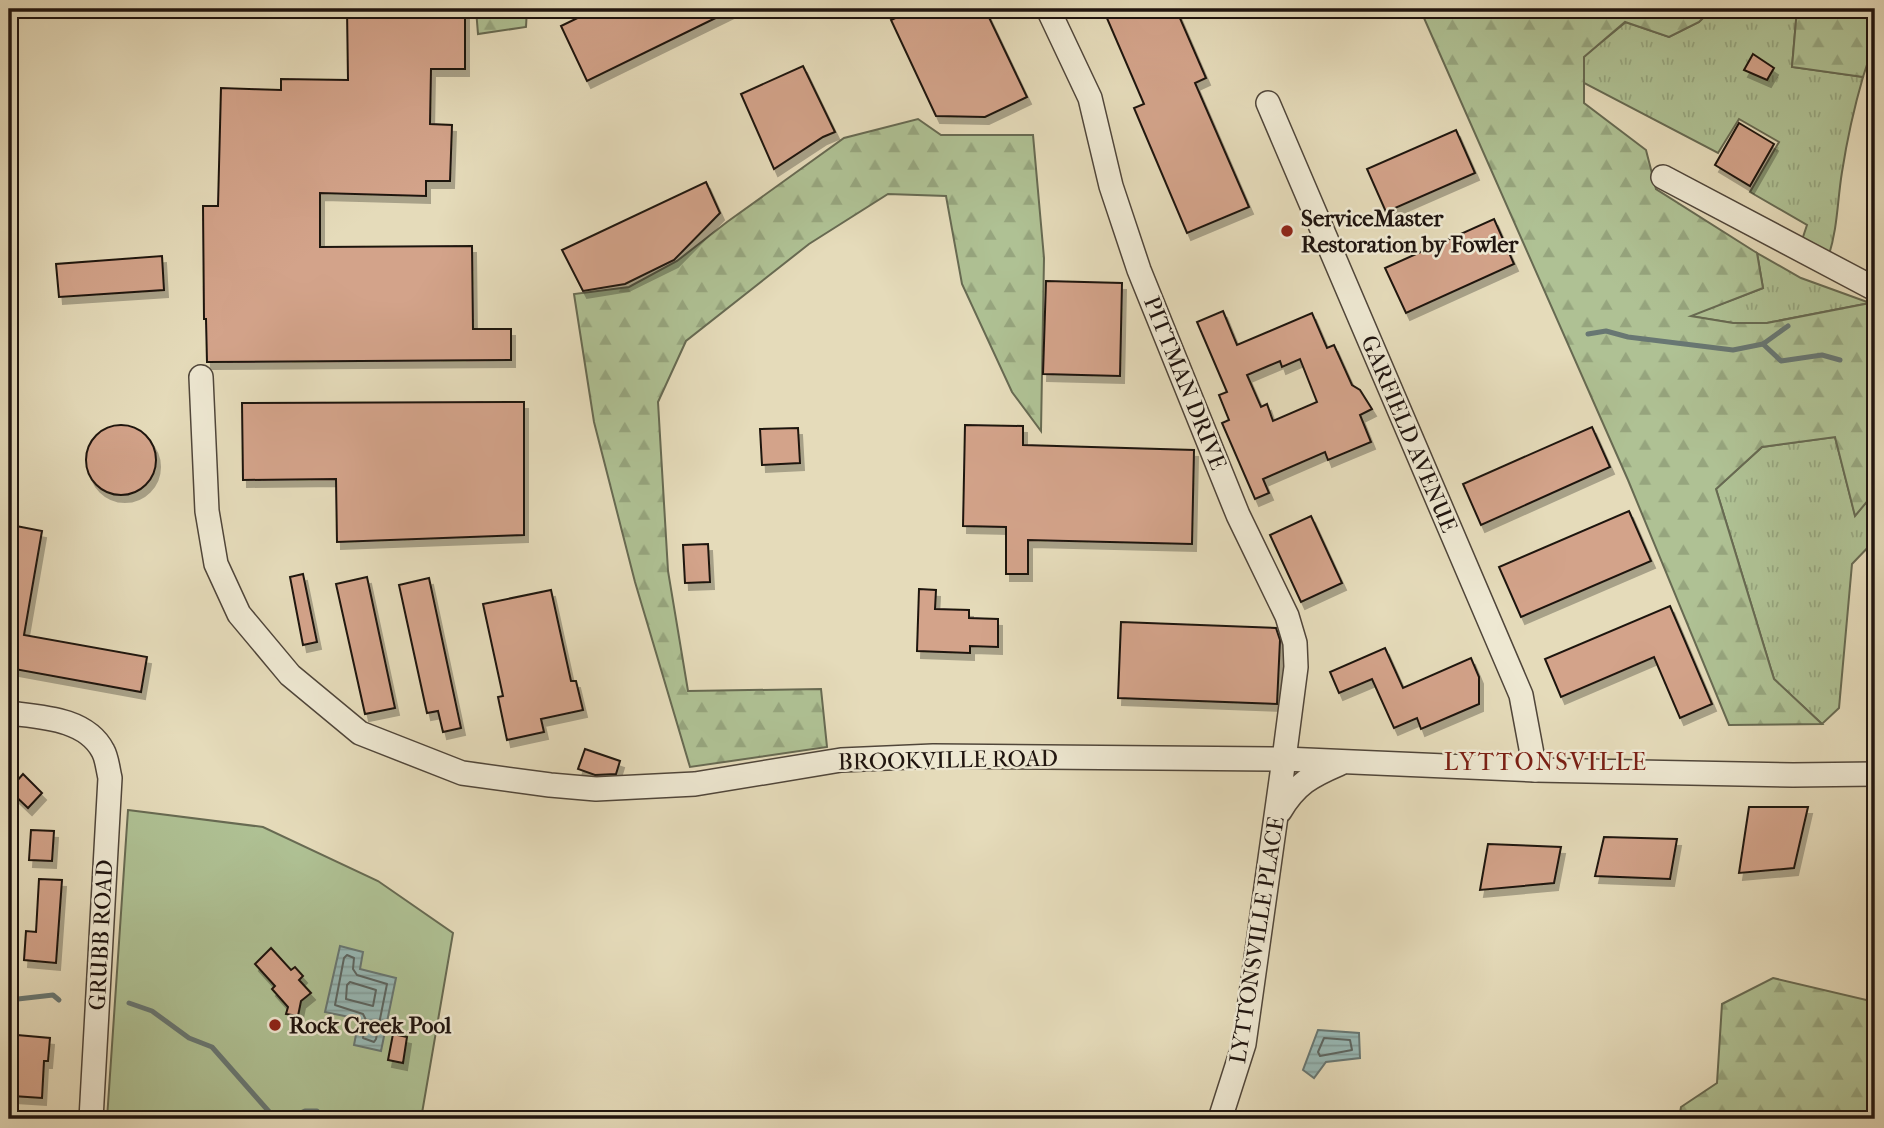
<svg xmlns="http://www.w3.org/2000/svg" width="1884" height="1128" viewBox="0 0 1884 1128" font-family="'IM FELL French Canon',serif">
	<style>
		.grass { fill: url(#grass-tufts); stroke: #676a52; stroke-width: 2 }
		.forest { fill: url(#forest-firs); stroke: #676a52; stroke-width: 2 }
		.garden { fill: #afc194; stroke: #676a52; stroke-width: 2 }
		.water { fill: url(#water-rules); stroke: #687773; stroke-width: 2 }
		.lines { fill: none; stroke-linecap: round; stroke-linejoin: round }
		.shore { stroke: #5c6662; stroke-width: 2 }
		.stream { stroke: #687773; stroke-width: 5 }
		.building { fill: #d3a38a; stroke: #1f140f; stroke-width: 2; fill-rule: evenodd; filter: url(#shadow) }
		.minor-casing { stroke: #50463a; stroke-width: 26 }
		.minor { stroke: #eee8d2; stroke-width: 23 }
		.poi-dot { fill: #8f2418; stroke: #eee8d2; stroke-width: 2.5 }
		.labels { text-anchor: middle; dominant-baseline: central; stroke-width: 5; stroke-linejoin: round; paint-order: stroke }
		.poi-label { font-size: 23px; font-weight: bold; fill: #1f140f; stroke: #eee8d2; text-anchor: start }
		.street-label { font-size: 23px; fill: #1f140f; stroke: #eee8d2 }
		.neighbourhood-label { font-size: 24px; letter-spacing: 2px; fill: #7a1f14; stroke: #eee8d2 }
	</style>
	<defs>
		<pattern id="grass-tufts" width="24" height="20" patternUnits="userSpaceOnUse" patternTransform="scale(1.75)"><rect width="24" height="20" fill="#afc194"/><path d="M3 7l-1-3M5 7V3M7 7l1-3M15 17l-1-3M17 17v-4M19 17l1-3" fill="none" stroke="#96a57e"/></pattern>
		<pattern id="forest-firs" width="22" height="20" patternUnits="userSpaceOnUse" patternTransform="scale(1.75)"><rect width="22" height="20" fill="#afc194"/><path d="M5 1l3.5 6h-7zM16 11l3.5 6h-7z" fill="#96a57e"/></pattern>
		<pattern id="water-rules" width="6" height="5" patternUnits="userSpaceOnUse" patternTransform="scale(1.75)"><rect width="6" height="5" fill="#98b9b6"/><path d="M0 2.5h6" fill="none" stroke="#839e9b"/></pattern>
		<filter id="shadow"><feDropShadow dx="4" dy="7" stdDeviation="0" flood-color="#0004"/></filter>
	</defs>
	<rect width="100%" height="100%" fill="#e5dbba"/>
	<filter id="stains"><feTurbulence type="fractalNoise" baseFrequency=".00286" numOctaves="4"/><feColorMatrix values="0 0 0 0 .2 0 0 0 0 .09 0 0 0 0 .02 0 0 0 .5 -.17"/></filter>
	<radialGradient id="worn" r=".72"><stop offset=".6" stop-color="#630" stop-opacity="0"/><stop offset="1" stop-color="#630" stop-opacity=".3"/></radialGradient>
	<g class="grass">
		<path d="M 1712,9 L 1797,9 L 1792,67 L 1863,77 C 1854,108 1847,140 1842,172 C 1837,203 1838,227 1828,258 L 1800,246 L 1807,225 L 1750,192 L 1779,142 L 1739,119 L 1718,153 L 1584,83 L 1583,57 L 1626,22 L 1669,37 L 1699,22 Z"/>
		<polygon points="1757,253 1801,278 1870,303 1767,323 1733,323 1689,316 1763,288"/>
		<polygon points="1835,437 1855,515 1875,492 1875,540 1852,564 1839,708 1822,724 1774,679 1716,489 1762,447"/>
	</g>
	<g class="forest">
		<polygon points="476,9 527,9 526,27 478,34"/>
		<polygon points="1420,9 1712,9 1699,22 1669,37 1625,22 1584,57 1584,103 1646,150 1656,189 1757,253 1763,288 1691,316 1733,323 1767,323 1870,303 1875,340 1875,492 1855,516 1835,437 1762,447 1716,489 1774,679 1822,724 1729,725 1628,480"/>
		<polygon points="1797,9 1875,9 1875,40 1863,77 1792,67"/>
		<polygon points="918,119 941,135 1033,135 1044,258 1041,431 1012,392 962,284 946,196 888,194 809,244 686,341 658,402 668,571 688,691 821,689 827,747 690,767 635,582 594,422 574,294 629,287 677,261 727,222 844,138"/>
		<polygon points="1773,978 1875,1002 1875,1119 1679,1119 1681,1107 1717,1083 1722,1004"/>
	</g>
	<polygon class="garden" points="128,810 263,827 378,881 453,933 421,1119 107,1119"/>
	<g class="water">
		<polygon points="340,946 363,952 360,969 396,978 381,1051 354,1045 359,1019 325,1012"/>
		<polygon points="1318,1030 1359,1033 1360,1058 1326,1062 1314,1078 1303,1070"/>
	</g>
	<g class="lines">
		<g class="shore">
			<polygon points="347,955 354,958 353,969 357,975 387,984 376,1039 374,1042 363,1038 366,1020 363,1014 335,1005 344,958"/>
			<polygon points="350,982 376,990 373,1006 346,999 347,985"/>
			<polygon points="1324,1038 1350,1040 1352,1050 1320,1056 1318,1052"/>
		</g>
		<g class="stream">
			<polyline points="1588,334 1606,331 1628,337 1733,350 1763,344 1788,326"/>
			<polyline points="1763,344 1781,361 1822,355 1840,360"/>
			<polyline points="9,1000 53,995 59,1000"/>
			<polyline points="129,1003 152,1011 189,1038 212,1047 272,1115 287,1119 305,1111 317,1111 325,1119"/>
		</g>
	</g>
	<g class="building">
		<polygon points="347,9 465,9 465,69 431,69 430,124 452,125 450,181 426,181 426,196 320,193 320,247 472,246 473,329 511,329 511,360 207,362 206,319 204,319 203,206 218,206 221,88 281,90 281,79 348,80"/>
		<polygon points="596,9 734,9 587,81 561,26"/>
		<polygon points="915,9 985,9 1027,97 985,117 936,116 891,20"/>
		<polygon points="1103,9 1176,9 1206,78 1195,83 1249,207 1187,233 1134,108 1144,104"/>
		<polygon points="1753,54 1774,68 1767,80 1744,70"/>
		<polygon points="803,66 835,132 823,137 774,169 741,94"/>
		<polygon points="1739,123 1774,144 1750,186 1715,165"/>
		<polygon points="1456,130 1475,173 1386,212 1367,169"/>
		<polygon points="706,182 720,213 674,260 625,284 583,291 562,250"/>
		<polygon points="1494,219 1514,264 1406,313 1385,268"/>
		<polygon points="162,256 164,290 59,297 56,264"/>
		<polygon points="1046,281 1122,283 1120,376 1043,374"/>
		<path d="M 1223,311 L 1237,345 L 1312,313 L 1327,348 L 1334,345 L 1352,385 L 1360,390 L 1372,409 L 1360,415 L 1371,442 L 1328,460 L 1325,452 L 1263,479 L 1269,493 L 1255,499 L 1222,423 L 1229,420 L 1219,395 L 1227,392 L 1197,322 ZM 1300,359 L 1317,402 L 1273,421 L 1267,404 L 1261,407 L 1247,375 L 1280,361 L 1282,367 Z"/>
		<polygon points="524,402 524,535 337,542 336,479 243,480 242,403"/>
		<circle cx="121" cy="460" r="35"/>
		<polygon points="965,425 1023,426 1023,445 1194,450 1192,544 1028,540 1028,574 1006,574 1006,527 963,526"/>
		<polygon points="1592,427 1610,467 1481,525 1463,484"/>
		<polygon points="798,428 800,463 762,465 760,429"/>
		<polygon points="1629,511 1651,561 1521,617 1499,567"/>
		<polygon points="1311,516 1342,583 1301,602 1270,535"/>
		<polygon points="11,525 42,531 24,635 147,657 141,692 9,668 9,537"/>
		<polygon points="708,544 710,582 685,583 683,545"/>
		<polygon points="303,574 317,642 303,645 290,577"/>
		<polygon points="367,577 395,708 365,714 336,584"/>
		<polygon points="429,578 461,728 443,732 438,711 427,713 399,585"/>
		<polygon points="919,589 936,590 935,609 969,610 969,618 998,619 998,647 970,646 970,653 917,651"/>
		<polygon points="551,590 571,681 576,681 583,710 541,719 544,732 507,740 498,697 503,696 483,604"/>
		<polygon points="1670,606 1712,704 1680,718 1654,657 1561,697 1545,659"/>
		<polygon points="1121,622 1276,628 1280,640 1277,704 1118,698"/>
		<polygon points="1385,648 1403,688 1471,658 1479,677 1479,704 1421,729 1417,718 1394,728 1372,679 1339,693 1330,672"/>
		<polygon points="585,749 620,761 616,774 595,775 578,769"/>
		<polygon points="23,774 42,793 28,808 9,790"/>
		<polygon points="1749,807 1808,807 1794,868 1739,873"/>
		<polygon points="31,830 54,831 52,861 29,860"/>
		<polygon points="1604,837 1677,839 1670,879 1595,876"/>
		<polygon points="1488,844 1561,847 1554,883 1480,890"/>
		<polygon points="39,879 62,880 56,963 24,960 26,931 36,932"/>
		<polygon points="271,948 291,970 295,967 303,976 299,980 311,993 301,1001 298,1016 286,1014 288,1007 272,989 275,986 255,964"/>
		<polygon points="393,1034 407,1037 403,1063 388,1060"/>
		<polygon points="17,1035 50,1038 48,1061 44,1061 42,1098 13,1096"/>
	</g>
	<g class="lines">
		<g class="minor-casing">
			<g id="minor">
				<polyline points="1048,9 1090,98 1111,186 1139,270 1238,515 1287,616 1295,643 1296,667 1284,759 1244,1044 1220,1119"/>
				<polyline points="1268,103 1521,695 1535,770"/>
				<polyline points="1663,177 1875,289"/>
				<polyline points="201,377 207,511 216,564 239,614 290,675 360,733 462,773 550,785 596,789 695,784 841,760 933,756 1284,759 1535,770 1793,775 1875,774"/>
				<path d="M 9,713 C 40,717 86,718 103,751 C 107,758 108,770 110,778 L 91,1119"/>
				<path d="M 1280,811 C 1296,784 1311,776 1339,764"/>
			</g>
		</g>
		<use href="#minor" class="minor"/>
	</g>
	<g class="poi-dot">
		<circle cx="1287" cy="231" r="7"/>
		<circle cx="275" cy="1025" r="7"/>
	</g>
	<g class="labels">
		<g class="poi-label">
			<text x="1301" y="218">ServiceMaster<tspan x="1301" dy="26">Restoration by Fowler</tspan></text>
			<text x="289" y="1025">Rock Creek Pool</text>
		</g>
		<g class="street-label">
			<text transform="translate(1185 383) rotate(68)">PITTMAN DRIVE</text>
			<text transform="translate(1409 434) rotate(67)">GARFIELD AVENUE</text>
			<text transform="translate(948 760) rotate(-1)">BROOKVILLE ROAD</text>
			<text transform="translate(101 935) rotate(-87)">GRUBB ROAD</text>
			<text transform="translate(1257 940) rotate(-81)">LYTTONSVILLE PLACE</text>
		</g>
		<g class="neighbourhood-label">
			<text x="1546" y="762">LYTTONSVILLE</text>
		</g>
	</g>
	<rect width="1884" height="1128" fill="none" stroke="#e5dbba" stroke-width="35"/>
	<rect x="10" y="10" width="1863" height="1107" fill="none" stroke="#1f140f" stroke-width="3.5"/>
	<rect x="18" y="18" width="1849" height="1093" fill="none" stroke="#1f140f" stroke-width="2"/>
	<rect width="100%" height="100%" filter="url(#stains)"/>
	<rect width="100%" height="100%" fill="url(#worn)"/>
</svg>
